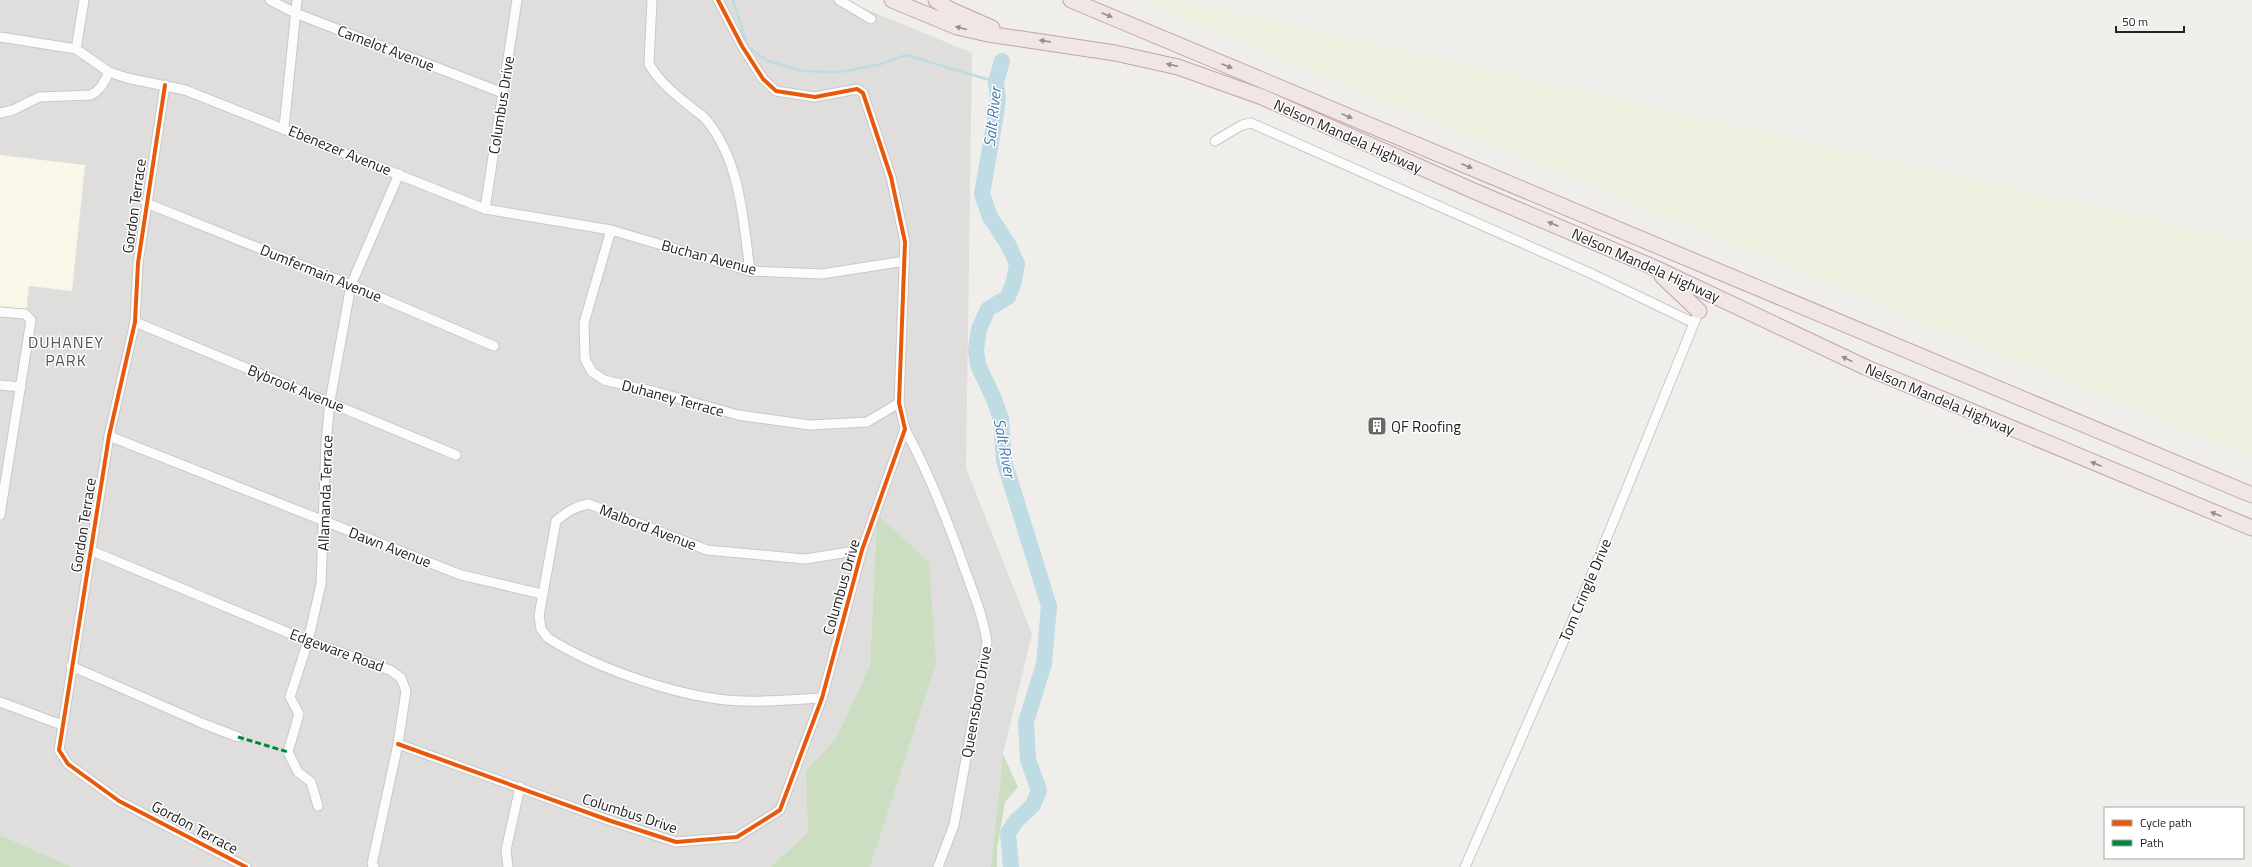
<svg xmlns="http://www.w3.org/2000/svg" width="2252" height="867" viewBox="0 0 2252 867" font-family="'Titillium Web',sans-serif">
	<style>
		.residential { fill: #dfdedc }
		.education { fill: #f8f7e8 }
		.farmland { fill: #efefdf }
		.forest { fill: #cbdec1 }
		.lines { fill: none; stroke-linecap: round; stroke-linejoin: round }
		.stream { stroke: #bfdbe3; stroke-width: 2.5 }
		.river { stroke: #bfdbe3; stroke-width: 16 }
		.minor-casing { stroke: #c9c8c7; stroke-width: 11 }
		.trunk-casing { stroke: #c5a2ac; stroke-width: 17 }
		.minor { stroke: #fdfcfc; stroke-width: 9 }
		.trunk { stroke: #f0e6e4; stroke-width: 15 }
		.quiet { stroke: #00873e; stroke-width: 3; stroke-dasharray: 6 3; stroke-linecap: butt }
		.cycleway-casing { stroke: #fff; stroke-width: 6 }
		.cycleway { stroke: #e8590c; stroke-width: 4 }
		.oneway { fill: #938e8d }
		.labels { text-anchor: middle; dominant-baseline: central; stroke-width: 3; stroke-linejoin: round; paint-order: stroke }
		.street-label { font-size: 15px; fill: #222; stroke: #fff }
		.poi-label { font-size: 15px; fill: #222; stroke: #fff; text-anchor: start }
		.water-label { font-size: 16px; font-style: italic; fill: #4a7aab; stroke: #fff }
		.neighbourhood-label { font-size: 16px; letter-spacing: 1px; fill: #555; stroke: #fff }
	</style>
	<rect width="100%" height="100%" fill="#f0eeeb"/>
	<polygon class="residential" points="0,0 844,0 972,53 966,468 1032,634 1003,754 991,867 870,867 936,664 877,516 870,665 836,739 808,832 771,867 72,867 0,835"/>
	<polygon class="education" points="0,155 85,165 72,291 29,286 26,313 0,310"/>
	<polygon class="farmland" points="1139,0 1179,0 2252,242 2252,457"/>
	<g class="forest">
		<polygon points="877,515 929,562 936,664 870,867 771,867 808,832 806,770 836,739 870,665"/>
		<polygon points="1003,754 1018,787 1005,802 997,849 997,867 991,867"/>
		<polygon points="0,835 72,867 0,867"/>
	</g>
	<g class="lines">
		<polyline class="stream" points="733,0 748,47 768,61 803,71 840,72 878,65 906,55 996,82"/>
		<polyline class="river" points="1002,61 996,82 998,99 996,114 982,194 990,217 1008,244 1017,264 1014,281 1008,297 988,309 979,329 976,350 978,365 994,399 1001,419 1004,461 1049,606 1044,664 1026,722 1028,760 1039,790 1033,805 1016,821 1008,833 1011,867"/>
		<g class="minor-casing">
			<g id="minor">
				<polyline points="270,0 295,13 503,93"/>
				<path d="M 652,0 L 649,64 C 659,82 676,95 692,108 C 697,112 704,116 708,122 C 741,164 743,220 750,271"/>
				<polyline points="839,0 871,19"/>
				<polyline points="0,37 76,49"/>
				<polyline points="76,49 109,72 127,78 185,90 485,209 611,230 750,271 822,274 905,261"/>
				<polyline points="76,49 84,0"/>
				<polyline points="165,85 138,263 135,322 109,436 59,750 68,764 119,801 246,867"/>
				<path d="M 0,113 L 13,110 L 39,97 L 91,95 C 101,90 104,82 109,72"/>
				<polyline points="284,128 297,0"/>
				<polyline points="1215,141 1242,125 1251,123 1590,273 1694,323"/>
				<polyline points="146,203 351,285 494,346"/>
				<polyline points="485,209 517,0"/>
				<polyline points="611,230 584,323 585,359 592,372 604,380 656,392 738,415 810,425 867,422 899,403"/>
				<polyline points="0,312 25,314 31,320 0,515"/>
				<polyline points="135,322 456,455"/>
				<polyline points="0,385 21,387"/>
				<path d="M 905,429 C 929,473 947,519 964,567 C 973,592 983,616 987,642 L 954,825 L 938,867"/>
				<polyline points="109,436 461,575 542,594"/>
				<polyline points="92,551 308,641 390,670 401,678 406,691 398,744 372,864 374,867"/>
				<polyline points="71,666 204,724 238,737"/>
				<path d="M 822,698 C 796,699 769,702 743,701 C 686,700 597,669 548,638 L 541,629 L 539,616 L 556,521 C 567,512 575,506 589,504 L 707,550 L 805,559 L 862,550"/>
				<polyline points="0,702 62,725"/>
				<polyline points="398,744 611,821 676,842 737,837 780,810 822,698 862,550 905,429 899,403 905,242 891,177 863,93 857,89 815,97 776,91 763,79 742,46 718,0"/>
				<polyline points="318,806 311,782 298,772 288,752 299,714 290,697 308,641 321,584 326,443 330,401 351,285 399,174"/>
				<polyline points="508,867 506,850 520,787"/>
				<polyline points="1465,867 1581,601 1699,311"/>
			</g>
		</g>
		<g class="trunk-casing">
			<g id="trunk">
				<polyline points="892,0 957,27 988,34 1115,53 1178,67 1262,97 1474,191 1653,267 1865,367 2252,528"/>
				<polyline points="936,0 949,9 992,28"/>
				<polyline points="1071,0 2252,495"/>
				<polyline points="1662,276 1699,311"/>
			</g>
		</g>
		<use href="#minor" class="minor"/>
		<use href="#trunk" class="trunk"/>
		<polyline class="quiet" points="238,737 288,752"/>
		<g class="cycleway-casing">
			<g id="cycleway">
				<polyline points="165,85 138,263 135,322 109,436 59,750 68,764 119,801 246,867"/>
				<polyline points="398,744 611,821 676,842 737,837 780,810 822,698 862,550 905,429 899,403 905,242 891,177 863,93 857,89 815,97 776,91 763,79 742,46 718,0"/>
			</g>
		</g>
		<use href="#cycleway" class="cycleway"/>
	</g>
	<defs><path id="oneway-solid" d="M-6-.8H1V-3.2L6.5 0L1 3.2V.8H-6Z"/></defs>
	<g class="oneway">
		<use href="#oneway-solid" transform="translate(1107 15) rotate(23)"/>
		<use href="#oneway-solid" transform="translate(961 28) rotate(-166)"/>
		<use href="#oneway-solid" transform="translate(1045 41) rotate(-171)"/>
		<use href="#oneway-solid" transform="translate(1172 65) rotate(-167)"/>
		<use href="#oneway-solid" transform="translate(1227 66) rotate(23)"/>
		<use href="#oneway-solid" transform="translate(1347 116) rotate(23)"/>
		<use href="#oneway-solid" transform="translate(1467 166) rotate(23)"/>
		<use href="#oneway-solid" transform="translate(1553 224) rotate(-157)"/>
		<use href="#oneway-solid" transform="translate(1847 359) rotate(-154)"/>
		<use href="#oneway-solid" transform="translate(2096 464) rotate(-157)"/>
		<use href="#oneway-solid" transform="translate(2216 514) rotate(-159)"/>
	</g>
	<defs>
		<g id="building-square" transform="scale(1)"><rect x="-9" y="-9" width="18" height="18" rx="4" fill="#6a6968" stroke="#fff"/><path d="M-4-6H4V6H1V3H-1V6H-4ZM-2.5-4.3h1.7v1.8h-1.7ZM.8-4.3h1.7v1.8H.8ZM-2.5-1h1.7V.8h-1.7ZM.8-1h1.7V.8H.8Z" fill="#fff"/></g>
	</defs>
	<g fill-rule="evenodd">
		<use href="#building-square" x="1377" y="426"/>
	</g>
	<g class="labels">
		<g class="street-label">
			<text transform="translate(386 48) rotate(21)">Camelot Avenue</text>
			<text transform="translate(501 105) rotate(-81)">Columbus Drive</text>
			<text transform="translate(1348 136) rotate(24)">Nelson Mandela Highway</text>
			<text transform="translate(340 150) rotate(22)">Ebenezer Avenue</text>
			<text transform="translate(134 206) rotate(-82)">Gordon Terrace</text>
			<text transform="translate(709 257) rotate(15)">Buchan Avenue</text>
			<text transform="translate(1646 265) rotate(24)">Nelson Mandela Highway</text>
			<text transform="translate(321 273) rotate(22)">Dumfermain Avenue</text>
			<text transform="translate(296 388) rotate(22)">Bybrook Avenue</text>
			<text transform="translate(673 398) rotate(15)">Duhaney Terrace</text>
			<text transform="translate(1940 399) rotate(23)">Nelson Mandela Highway</text>
			<text transform="translate(325 493) rotate(-88)">Allamanda Terrace</text>
			<text transform="translate(83 525) rotate(-81)">Gordon Terrace</text>
			<text transform="translate(648 527) rotate(21)">Malbord Avenue</text>
			<text transform="translate(390 547) rotate(21)">Dawn Avenue</text>
			<text transform="translate(841 587) rotate(-74)">Columbus Drive</text>
			<text transform="translate(1585 590) rotate(-67)">Tom Cringle Drive</text>
			<text transform="translate(337 650) rotate(20)">Edgeware Road</text>
			<text transform="translate(976 702) rotate(-80)">Queensboro Drive</text>
			<text transform="translate(630 813) rotate(18)">Columbus Drive</text>
			<text transform="translate(195 827) rotate(28)">Gordon Terrace</text>
		</g>
		<g class="poi-label">
			<text x="1391" y="426">QF Roofing</text>
		</g>
		<g class="water-label">
			<text transform="translate(992 117) rotate(-84)">Salt River</text>
			<text transform="translate(1005 448) rotate(79)">Salt River</text>
		</g>
		<g class="neighbourhood-label">
			<text x="66" y="342">DUHANEY<tspan x="66" dy="18">PARK</tspan></text>
		</g>
	</g>
	<rect x="2104" y="807" width="140" height="52" fill="#ffffff" stroke="#a7a7a7"/>
	<rect x="2112" y="820" width="20" height="6" fill="#e8590c" stroke="#a7a7a7"/>
	<text x="2140" y="827" font-size="12" fill="#222222">Cycle path</text>
	<rect x="2112" y="840" width="20" height="6" fill="#00873e" stroke="#a7a7a7"/>
	<text x="2140" y="847" font-size="12" fill="#222222">Path</text>
	<path d="M2116 26v6h68v-6" fill="none" stroke="#222222" stroke-width="2"/>
	<text x="2122" y="26" font-size="12" fill="#222222" stroke="#ffffff" stroke-width="3" paint-order="stroke">50 m</text>
</svg>
